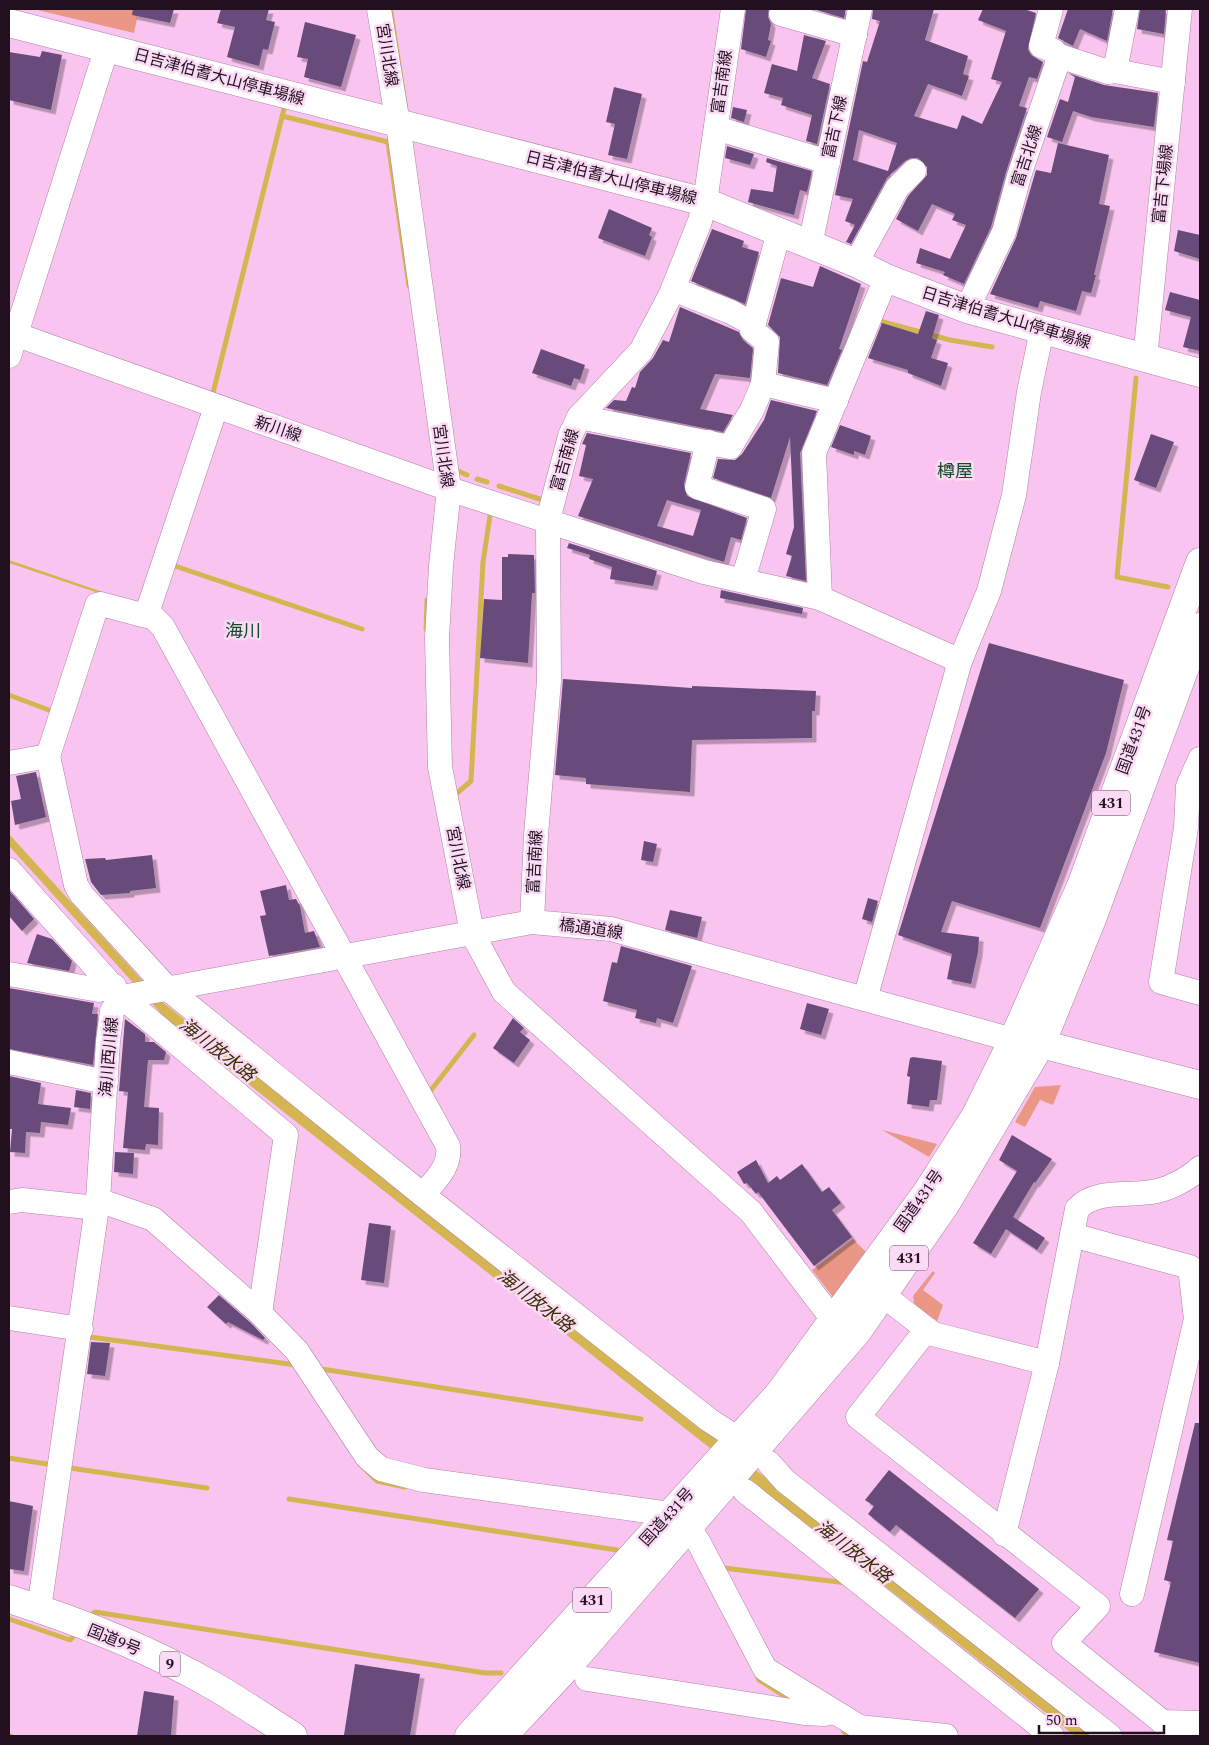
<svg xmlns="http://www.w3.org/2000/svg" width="1209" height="1745" viewBox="0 0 1209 1745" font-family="Spectral,'Noto Sans JP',serif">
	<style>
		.green { fill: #ea9786 }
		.water { fill: #d4b551 }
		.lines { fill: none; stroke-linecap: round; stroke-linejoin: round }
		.stream { stroke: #d4b551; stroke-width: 5 }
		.building { fill: #684b7a; fill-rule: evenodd; filter: url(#shadow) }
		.minor-casing { stroke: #b180a9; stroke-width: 25 }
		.major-casing { stroke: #b180a9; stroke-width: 29 }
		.highway-casing { stroke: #b180a9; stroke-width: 29 }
		.minor { stroke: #fff; stroke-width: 24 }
		.major { stroke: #fff; stroke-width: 28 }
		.highway { stroke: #fff; stroke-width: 28 }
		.labels { text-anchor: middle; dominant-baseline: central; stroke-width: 5; stroke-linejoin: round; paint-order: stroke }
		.shield { fill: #fadaf4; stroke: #634d5f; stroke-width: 1 }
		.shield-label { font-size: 15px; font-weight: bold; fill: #22101f }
		.street-label { font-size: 16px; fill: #22101f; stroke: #fadaf4 }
		.neighbourhood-label { font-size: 18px; fill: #154a28; stroke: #fadaf4 }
		.water-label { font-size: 18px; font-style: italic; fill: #392c00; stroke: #fadaf4 }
	</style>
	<defs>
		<filter id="shadow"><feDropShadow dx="4.5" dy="4.5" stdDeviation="0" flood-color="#0004"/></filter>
	</defs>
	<rect width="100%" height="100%" fill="#f9c5f0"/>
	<g class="green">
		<polygon points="33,9 139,9 134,33"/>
		<polygon points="1061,1085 1053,1105 1040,1100 1025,1127 1015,1122 1035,1087"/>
		<polygon points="882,1130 937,1144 929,1157"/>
		<polygon points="853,1239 866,1252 833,1297 812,1270"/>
		<polygon points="933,1271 935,1273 923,1290 943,1305 935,1327 915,1310 913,1296"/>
	</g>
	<g class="water">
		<polygon points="391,9 393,9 409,114 406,114"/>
		<polygon points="9,560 144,606 143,608 9,563"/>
		<polygon points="9,834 161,1001 1093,1736 1075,1736 166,1019 9,846"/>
	</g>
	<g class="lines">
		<g class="stream">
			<polyline points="282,116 388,142 409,286"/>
			<polyline points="876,320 950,340 992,347"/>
			<polyline points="1136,378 1117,577 1168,587"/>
			<polyline points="212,397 284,109"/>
			<polyline points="456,467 456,470 467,475"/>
			<polyline points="477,479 487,482"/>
			<polyline points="499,486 546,501"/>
			<polyline points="172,565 362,629"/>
			<polyline points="426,629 427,600"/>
			<polyline points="9,695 54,712"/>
			<polyline points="456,794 471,781 483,562 491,509"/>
			<polyline points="428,1094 474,1035"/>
			<polyline points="90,1337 296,1365"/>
			<polyline points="322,1369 641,1419"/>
			<polyline points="9,1458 53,1465"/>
			<polyline points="361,1465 377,1481 405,1487"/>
			<polyline points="70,1468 207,1488"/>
			<polyline points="289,1499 617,1550"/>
			<polyline points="724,1568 847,1583"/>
			<polyline points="89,1617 95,1612 485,1673 501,1673"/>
			<polyline points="9,1619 70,1640 78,1632"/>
			<polyline points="756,1673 759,1680 794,1702"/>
			<polyline points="844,1732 851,1736"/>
			<polyline points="9,1736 11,1736"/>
		</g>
	</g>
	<g class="building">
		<polygon points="133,9 174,9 170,23 132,15"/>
		<polygon points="221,9 269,9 266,20 275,22 268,50 263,49 259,66 227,57 235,27 217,23"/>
		<polygon points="746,9 769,9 768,17 771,24 768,40 771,41 766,57 741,49"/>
		<polygon points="813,9 846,9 844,18"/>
		<path d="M 873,9 L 934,9 L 925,40 L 968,56 L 963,74 L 969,76 L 962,96 L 928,84 L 914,116 L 957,129 L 962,115 L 982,124 L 1002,82 L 991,79 L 1006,31 L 978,20 L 983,9 L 1024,9 L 1036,13 L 1028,49 L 1031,55 L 1043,62 L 1037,79 L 1029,77 L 1019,106 L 1027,108 L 1006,172 L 991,227 L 964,284 L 943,275 L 945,272 L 916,263 L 920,248 L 950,259 L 966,225 L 952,220 L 955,214 L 932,204 L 918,231 L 896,219 L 908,196 L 927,175 L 927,167 L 918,158 L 911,158 L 905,161 L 887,178 L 851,244 L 846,242 L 855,225 L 845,221 L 853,199 L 835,195 L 863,61 L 867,62 L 880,21 L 872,19 ZM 859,130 L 897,143 L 888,171 L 853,160 Z"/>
		<polygon points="1068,9 1113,9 1107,41 1080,29 1073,46 1058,38"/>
		<polygon points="1140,9 1166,9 1164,34 1137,29"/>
		<polygon points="305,22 356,35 341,87 304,77 308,59 297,57"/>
		<polygon points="804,35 826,41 812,78 830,84 817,144 806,141 812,115 781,105 783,98 764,93 772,64 797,71"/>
		<polygon points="42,51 62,55 51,110 9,100 9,52 40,57"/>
		<polygon points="1068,73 1104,85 1158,93 1154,127 1091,117 1073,111 1062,142 1047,137 1060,99 1068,102 1075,77"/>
		<polygon points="614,87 642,94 627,159 608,155 615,124 606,122"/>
		<polygon points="733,107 747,110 744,122 731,118"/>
		<polygon points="1058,143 1109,155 1099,204 1110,206 1094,275 1096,275 1091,293 1082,291 1076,311 1040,301 1038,308 990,294 1016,238 1036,170 1051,173"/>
		<polygon points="727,146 754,154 750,165 725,158"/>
		<polygon points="767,158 812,171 807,192 800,190 794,215 748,202 751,189 773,192 777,166 766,162"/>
		<polygon points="609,209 652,228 649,235 652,237 645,256 598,238"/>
		<polygon points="712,229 744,241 742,247 759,252 745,304 691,281"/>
		<polygon points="1178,230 1200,235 1200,259 1174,251"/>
		<polygon points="820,266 861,284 839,349 842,350 827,385 778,373 780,337 768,325 781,278 813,287"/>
		<polygon points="1170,292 1200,300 1200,351 1183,347 1191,317 1165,310"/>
		<polygon points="680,307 739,332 743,340 753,348 750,378 715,374 700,409 733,415 723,432 606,408 614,400 626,401 632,387 635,388 640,372 653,358 663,340 669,342"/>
		<polygon points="926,311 939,315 932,338 937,340 931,358 948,363 941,386 908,373 908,370 868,358 882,323 918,334"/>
		<polygon points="541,349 585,365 580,380 574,378 571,386 532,373"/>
		<polygon points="771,400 817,411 800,453 806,581 786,576 792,556 786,554 794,527 790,437 771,498 713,478 718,459 735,460 742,454 764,420"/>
		<polygon points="840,425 871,436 865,455 854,451 854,455 831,447"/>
		<path d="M 587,433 L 691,453 L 684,484 L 687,496 L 747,518 L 741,540 L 731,537 L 724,562 L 578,516 L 593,479 L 579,476 L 586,445 L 582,444 ZM 667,500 L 701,510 L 693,536 L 657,526 Z"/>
		<polygon points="1151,434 1174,442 1156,488 1134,480"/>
		<polygon points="569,543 657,571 653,586 610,579 612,567 589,559 590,555 567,548"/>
		<polygon points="508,554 534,555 535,593 532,593 528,663 480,658 484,599 502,600 502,557 508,557"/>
		<polygon points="721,590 803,608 802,614 720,598"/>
		<polygon points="989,643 1124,680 1106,753 1040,928 952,901 941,932 979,937 978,952 971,984 947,979 952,954 898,935"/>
		<polygon points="563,679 692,688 692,686 816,691 815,711 812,711 812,738 692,740 690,792 586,784 586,778 555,775"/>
		<polygon points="36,772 46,817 15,825 11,801 21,799 16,776"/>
		<polygon points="644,841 657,844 653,862 641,860"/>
		<polygon points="152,855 156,888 130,891 130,893 101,895 91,882 85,859 105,858 106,860"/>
		<polygon points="286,885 289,900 296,899 300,906 305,933 314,931 320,947 269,956 260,916 266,915 260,891"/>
		<polygon points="9,890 34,919 22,931 9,916"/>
		<polygon points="868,898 878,901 872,922 862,919"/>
		<polygon points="670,910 702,917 697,938 665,930"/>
		<polygon points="37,934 52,939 72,961 69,971 27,963"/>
		<polygon points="621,946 692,966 673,1023 657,1018 656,1023 635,1018 637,1010 603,1001 612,962 617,963"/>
		<polygon points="9,988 94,1003 92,1014 98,1014 93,1065 9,1049"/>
		<polygon points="807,1003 829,1009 821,1035 800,1029"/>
		<polygon points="513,1018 524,1028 520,1032 530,1040 514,1063 493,1048"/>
		<polygon points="125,1019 145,1034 145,1042 154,1042 166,1052 164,1060 148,1060 144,1107 159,1108 158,1145 146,1144 145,1150 123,1148 128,1092 119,1091"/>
		<polygon points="913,1057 942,1061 937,1100 930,1100 929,1107 907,1104 910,1077 907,1076 910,1058"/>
		<polygon points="9,1076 41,1083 38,1104 71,1108 68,1125 41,1122 40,1133 26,1132 25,1153 10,1152 12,1129 9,1129"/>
		<polygon points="76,1090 91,1093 90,1109 74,1107"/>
		<polygon points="1012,1135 1052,1159 1035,1183 1034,1182 1013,1217 1045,1238 1037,1250 1006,1229 991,1254 973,1243 1017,1171 999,1160"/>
		<polygon points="115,1152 134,1153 133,1174 114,1172"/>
		<polygon points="756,1160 768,1183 777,1176 780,1180 802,1164 822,1192 829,1187 841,1203 832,1210 852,1237 814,1266 758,1192 756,1194 747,1183 744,1184 737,1172"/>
		<polygon points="369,1223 391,1226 384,1283 361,1280"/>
		<polygon points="219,1295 251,1323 265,1338 263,1340 228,1322 226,1324 207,1307"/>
		<polygon points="91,1342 110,1343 105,1376 87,1374"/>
		<polygon points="1195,1423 1200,1423 1200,1663 1154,1652 1171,1582 1164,1580 1173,1541 1167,1540"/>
		<polygon points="889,1470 1039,1589 1015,1618 896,1525 890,1532 868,1514 874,1506 865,1500"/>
		<polygon points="9,1501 33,1506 24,1571 9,1569"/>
		<polygon points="355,1664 420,1674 410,1736 344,1735"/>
		<polygon points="144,1691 174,1696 171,1736 137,1736"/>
	</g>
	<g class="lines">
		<g class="minor-casing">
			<g id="minor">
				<polyline points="379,9 398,124 449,489 441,566 437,638 440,767 472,933 504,992 751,1212 834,1321"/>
				<polyline points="1127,9 1115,71 1173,82"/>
				<polyline points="781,14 855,35"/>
				<polyline points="1056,55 1108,72 1115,71"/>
				<polyline points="716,128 828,162"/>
				<polyline points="810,245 860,9"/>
				<polyline points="856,263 897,188 914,171"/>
				<polyline points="673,289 731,312 753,324"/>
				<polyline points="967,309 1004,232 1019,176 1058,61 1054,51 1041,46 1051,9"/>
				<polyline points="9,332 449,489 704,572 820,598 814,453 886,278"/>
				<polyline points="9,356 107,47"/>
				<polyline points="1145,359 1180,9"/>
				<polyline points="763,384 836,401"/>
				<polyline points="579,417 730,447 752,410 763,384 767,342 752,330 779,232"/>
				<polyline points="708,442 697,487 764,509 743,580"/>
				<polyline points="820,598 960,661"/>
				<path d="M 147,611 L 163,627 L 448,1146 C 451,1167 435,1180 423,1195"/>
				<polyline points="48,756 76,885 82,895 168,989 423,1195 709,1420 729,1433"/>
				<polyline points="1200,759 1188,786 1186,828 1161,982 1200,993"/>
				<polyline points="9,763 48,756 97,605 101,604 146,616 216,407"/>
				<polyline points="9,870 122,997 112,1011 108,1041 98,1200 39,1609"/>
				<polyline points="532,922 536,835 549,681 548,520 570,436 579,417 641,351 671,294 700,221 705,202 733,9"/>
				<polyline points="9,974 99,990 114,986"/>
				<polyline points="122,997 532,922 611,929 1013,1040"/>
				<polyline points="122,997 286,1135 260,1313"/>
				<polyline points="865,999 960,661 989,591 1014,495 1029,392 1042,330"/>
				<polyline points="9,1062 106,1082"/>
				<polyline points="98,1200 153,1219 260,1313 297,1351 367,1457 381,1469 424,1480 670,1514"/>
				<polyline points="9,1202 22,1200 97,1208"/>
				<polyline points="1072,1235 1190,1267 1196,1319 1132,1594"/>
				<polyline points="883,1295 933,1334 1047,1363"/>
				<polyline points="9,1318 81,1329"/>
				<polyline points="927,1329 858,1417 1098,1606 1064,1643 1180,1736"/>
				<polyline points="769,1463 785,1481 1110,1736"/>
				<polyline points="745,1491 1052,1736"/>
				<polyline points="688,1527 699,1543 765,1669 874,1736"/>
				<path d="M 1004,1534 L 1047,1363 L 1077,1209 C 1096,1189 1126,1196 1151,1192 C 1168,1190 1188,1179 1200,1168"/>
				<polyline points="587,1679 804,1713 824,1714 833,1712"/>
				<polyline points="1162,1722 1200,1723"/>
				<polyline points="858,1727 946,1736"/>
			</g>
		</g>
		<g class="major-casing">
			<g id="major">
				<polyline points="9,23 705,202 856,263 886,278 967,309 1200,373"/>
				<polyline points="1017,1041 1041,1044 1200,1085"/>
			</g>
		</g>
		<g class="highway-casing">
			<g id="highway">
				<path d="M 9,1599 C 78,1621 149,1649 212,1685 C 240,1701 266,1719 293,1736"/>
				<polyline points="469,1736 778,1395 927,1192 976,1115 1013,1040 1081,886 1200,562"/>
				<polyline points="503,1736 570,1664 857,1332 945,1205 1041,1044 1092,919 1200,627"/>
			</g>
		</g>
		<use href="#minor" class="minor"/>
		<use href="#major" class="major"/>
		<use href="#highway" class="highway"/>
	</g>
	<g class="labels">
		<g class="shield">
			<rect x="1092" y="790.5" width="38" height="25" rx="4"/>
			<rect x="890" y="1245.5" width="38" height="25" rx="4"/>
			<rect x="573" y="1587.5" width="38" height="25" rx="4"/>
			<rect x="160" y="1651.5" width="20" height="25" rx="4"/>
		</g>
		<g class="shield-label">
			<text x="1111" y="803">431</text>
			<text x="909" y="1258">431</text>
			<text x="592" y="1600">431</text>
			<text x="170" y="1664">9</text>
		</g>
		<g class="street-label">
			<text transform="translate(387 55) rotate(81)">宮川北線</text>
			<text transform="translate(219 77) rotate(15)">日吉津伯耆大山停車場線</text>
			<text transform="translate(722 82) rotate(-82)">富吉南線</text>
			<text transform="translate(835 127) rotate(-78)">富吉下線</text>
			<text transform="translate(1027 156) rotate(-72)">富吉北線</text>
			<text transform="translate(611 178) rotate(14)">日吉津伯耆大山停車場線</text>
			<text transform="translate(1163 184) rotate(-84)">富吉下場線</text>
			<text transform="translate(1006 318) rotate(17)">日吉津伯耆大山停車場線</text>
			<text transform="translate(278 429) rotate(19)">新川線</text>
			<text transform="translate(443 456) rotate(82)">宮川北線</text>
			<text transform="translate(565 460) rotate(-74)">富吉南線</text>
			<text transform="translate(1134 740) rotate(-70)">国道431号</text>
			<text transform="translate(458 858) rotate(79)">宮川北線</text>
			<text transform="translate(535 862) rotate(-87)">富吉南線</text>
			<text transform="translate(591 929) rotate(8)">橋通道線</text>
			<text transform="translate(109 1057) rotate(-85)">海川西川線</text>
			<text transform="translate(919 1201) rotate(-55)">国道431号</text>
			<text transform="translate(667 1517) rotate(-48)">国道431号</text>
			<text transform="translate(114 1640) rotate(22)">国道9号</text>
		</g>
		<g class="neighbourhood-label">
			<text x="955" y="471">樽屋</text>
			<text x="243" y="631">海川</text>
		</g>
		<g class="water-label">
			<text transform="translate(217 1050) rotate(38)">海川放水路</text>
			<text transform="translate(535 1301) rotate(38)">海川放水路</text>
			<text transform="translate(853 1552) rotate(38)">海川放水路</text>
		</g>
	</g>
	<rect width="1209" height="1745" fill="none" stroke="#22101f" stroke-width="20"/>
	<path d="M1039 1725v8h125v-8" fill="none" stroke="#22101f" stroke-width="2.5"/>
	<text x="1046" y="1725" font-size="15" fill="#22101f" stroke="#fadaf4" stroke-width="4" paint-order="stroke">50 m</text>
</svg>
